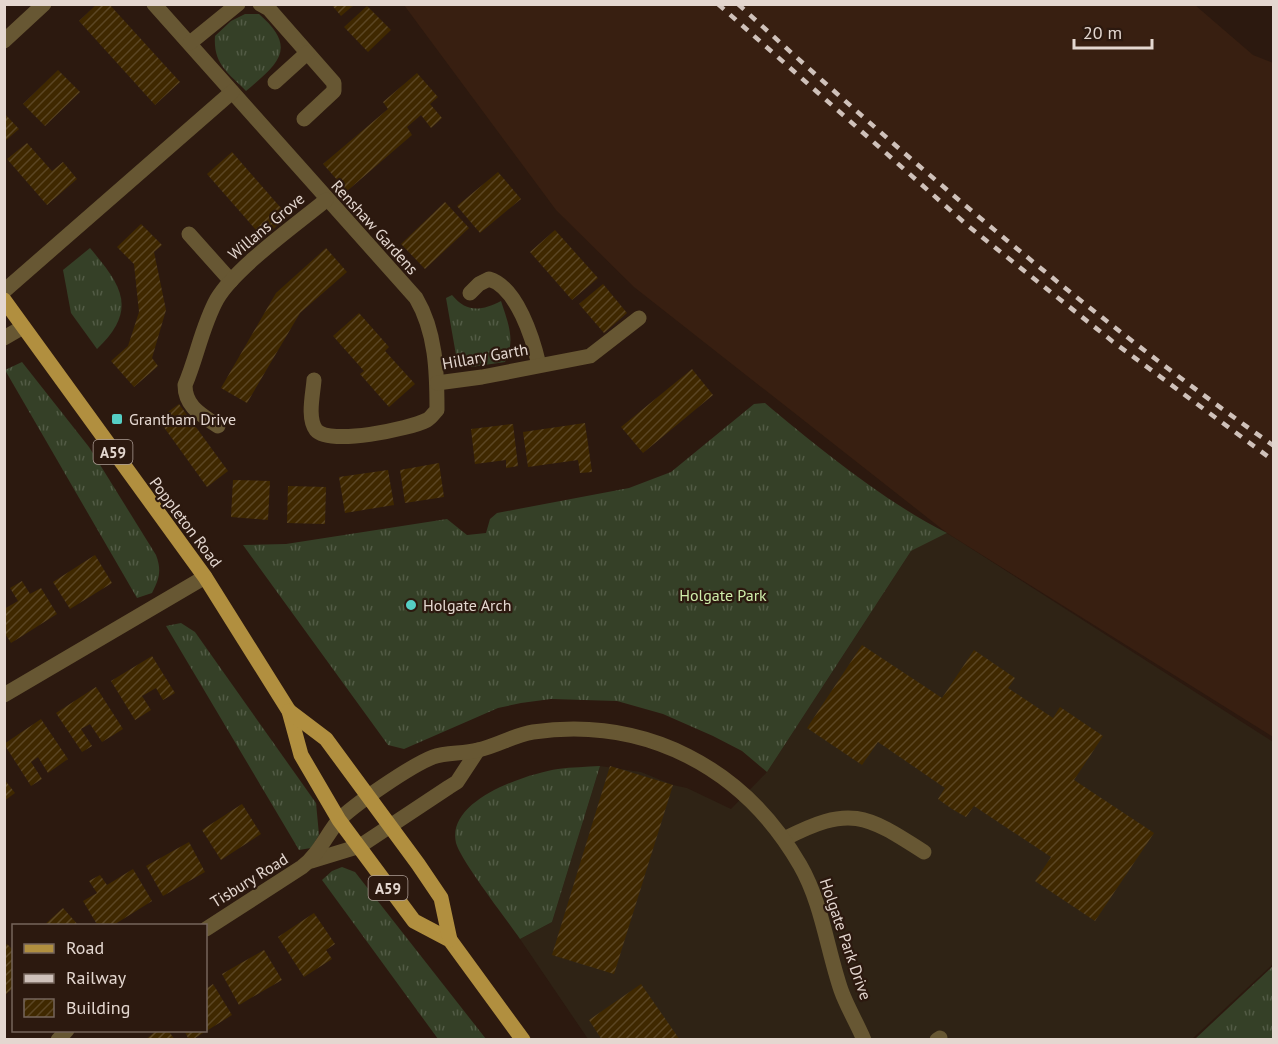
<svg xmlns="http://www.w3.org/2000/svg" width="1278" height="1044" viewBox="0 0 1278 1044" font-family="'PT Sans',sans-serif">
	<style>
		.commercial { fill: #2f2315 }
		.built { fill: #381f11 }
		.grass { fill: url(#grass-tufts) }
		.building { fill: url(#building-hatch) }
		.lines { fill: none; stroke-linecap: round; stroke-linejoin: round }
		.minor { stroke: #675733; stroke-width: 15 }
		.major { stroke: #b18f3f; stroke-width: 15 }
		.rail { stroke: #cfc1ba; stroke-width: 4.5; stroke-dasharray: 8 8; stroke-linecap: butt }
		.poi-dot { fill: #55cec4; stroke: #2c190f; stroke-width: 2 }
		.labels { text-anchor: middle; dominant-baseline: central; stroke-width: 4.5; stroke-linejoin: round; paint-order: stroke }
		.shield { fill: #2c190f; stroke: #ad9e96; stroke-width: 1.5 }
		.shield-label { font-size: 15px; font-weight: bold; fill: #e4d7d0 }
		.street-label { font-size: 16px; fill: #e4d7d0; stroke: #2c190f }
		.poi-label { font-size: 16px; fill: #e4d7d0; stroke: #2c190f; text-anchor: start }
		.park-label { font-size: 16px; fill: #cfeeaa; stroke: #2c190f }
	</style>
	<defs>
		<pattern id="grass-tufts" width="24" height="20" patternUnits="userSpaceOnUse" patternTransform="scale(1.5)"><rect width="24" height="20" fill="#354027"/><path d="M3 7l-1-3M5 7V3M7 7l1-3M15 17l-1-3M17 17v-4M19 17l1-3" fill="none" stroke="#525b45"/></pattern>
		<pattern id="building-hatch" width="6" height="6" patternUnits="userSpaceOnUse" patternTransform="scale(1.5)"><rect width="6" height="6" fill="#3f2800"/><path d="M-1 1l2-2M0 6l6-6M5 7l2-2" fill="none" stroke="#5b4624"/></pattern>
	</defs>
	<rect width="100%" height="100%" fill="#2c190f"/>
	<polygon class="commercial" points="947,533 1273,742 1273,964 1192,1039 588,1039 520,939 552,922 600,766 641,772 673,785 687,788 731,809 767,772 911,551"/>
	<polygon class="built" points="404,5 1195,5 1253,55 1273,63 1273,737 947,533 634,287 556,210"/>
	<g class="grass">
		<path d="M 245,14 L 259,14 C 298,48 279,63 246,91 C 228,73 213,64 215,36 L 231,21 Z"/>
		<path d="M 90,248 C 121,285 139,309 97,349 L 71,313 L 63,270 Z"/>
		<path d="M 452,295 C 467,313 481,311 501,301 C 508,323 516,340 505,362 L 471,367 L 456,355 L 446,298 Z"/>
		<path d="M 22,362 L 89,447 L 156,555 C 162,571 159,579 152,593 L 137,598 L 5,370 Z"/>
		<path d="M 765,403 C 816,446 888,504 947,533 L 911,551 L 767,772 L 742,751 L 713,736 L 663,714 L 617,701 L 551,699 L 521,703 L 498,708 L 404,749 L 388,745 L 243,545 L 286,544 L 447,519 L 467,535 L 486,533 L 490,519 L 497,513 L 629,488 L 671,472 L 754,404 Z"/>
		<polygon points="181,623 195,632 316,803 319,835 311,848 299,850 166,626"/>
		<path d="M 600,766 L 552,922 L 520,939 C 507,920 461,861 456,843 C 446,800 526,774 558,769 C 572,767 586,767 600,766 Z"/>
		<polygon points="342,867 355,872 486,1039 438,1039 322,880 332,871"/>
		<polygon points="1273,966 1273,1039 1195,1039"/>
	</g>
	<g class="building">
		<polygon points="97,4 109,4 180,82 155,105 79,21"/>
		<polygon points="331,4 355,4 341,16"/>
		<polygon points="367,6 391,30 368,52 344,27"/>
		<polygon points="58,70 80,92 45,126 23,104"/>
		<polygon points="417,73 438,97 430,104 442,118 431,128 421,115 407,127 412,135 347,191 323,164 388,109 383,102"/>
		<polygon points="4,113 19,129 4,142"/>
		<polygon points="27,143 52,171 63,162 77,179 47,205 7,159"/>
		<polygon points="232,152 288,216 263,238 207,174"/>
		<polygon points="498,172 521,199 480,233 457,206"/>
		<polygon points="445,202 469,228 425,269 401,244"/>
		<polygon points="141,224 162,245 154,252 166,310 152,358 158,366 134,387 111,361 128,346 139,312 134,264 117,247"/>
		<polygon points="555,230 598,278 572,300 530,252"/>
		<polygon points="326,248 347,272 300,313 247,403 221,388 276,293"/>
		<polygon points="603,284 627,313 604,333 579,304"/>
		<polygon points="359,313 389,347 385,351 415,384 389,407 360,374 364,371 333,336"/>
		<polygon points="692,369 713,395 643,453 621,427"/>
		<polygon points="179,404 228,471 207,487 158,419"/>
		<polygon points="585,423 592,472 580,473 578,460 528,467 523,432"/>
		<polygon points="513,424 518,466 506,468 506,460 475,464 471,429"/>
		<polygon points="439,463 444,497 405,503 400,470"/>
		<polygon points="388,470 394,505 345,513 339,477"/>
		<polygon points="233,480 270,481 268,520 231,517"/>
		<polygon points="288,486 326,487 325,524 287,523"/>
		<polygon points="95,555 112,583 70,609 53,582"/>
		<polygon points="22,581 30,594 41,588 57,614 11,643 4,632 4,609 18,601 10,588"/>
		<polygon points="862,645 942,698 974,650 1015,678 1008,688 1053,718 1060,707 1103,736 1074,780 1154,833 1095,921 1035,881 1051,857 974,806 966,817 952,809 938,799 945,788 878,742 862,765 807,728"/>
		<polygon points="152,656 175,693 163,700 156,688 142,696 151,710 135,720 111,681"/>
		<polygon points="96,687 123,729 102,742 90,724 81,729 92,746 82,752 56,713"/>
		<polygon points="41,719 68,759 48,773 38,757 31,762 42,779 31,786 4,744"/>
		<polygon points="610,766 673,785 614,974 552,955"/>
		<polygon points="4,779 15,793 4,801"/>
		<polygon points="242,804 261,834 221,860 202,830"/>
		<polygon points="189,842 205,872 163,896 146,866"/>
		<polygon points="133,869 152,901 112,926 98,926 83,901 97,893 89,881 100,875 107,885"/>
		<polygon points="63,908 79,926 43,926"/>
		<polygon points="314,913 335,944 326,950 332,959 304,977 278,937"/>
		<polygon points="7,944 14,951 14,987 4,996 4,947"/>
		<polygon points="264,950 282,980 239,1005 222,974"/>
		<polygon points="213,984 232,1015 192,1040 189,1040 184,1030 206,1030 206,989"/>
		<polygon points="641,984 680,1040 602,1040 589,1020"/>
		<polygon points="157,1030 168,1030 175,1040 145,1040"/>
	</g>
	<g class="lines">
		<g class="minor">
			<path d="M 154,4 L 416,298 C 436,332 437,372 437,410 C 434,413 431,418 427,420 C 410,429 329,446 316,430 C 307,418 313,394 314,380"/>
			<polyline points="260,4 269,9 334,83 334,91 304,119"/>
			<polyline points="4,41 44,4"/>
			<polyline points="190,43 238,4"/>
			<polyline points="275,82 307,53"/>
			<polyline points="189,234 231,281"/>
			<polyline points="4,291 232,92"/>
			<path d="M 470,293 L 479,284 L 489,279 C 517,287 533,339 539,365"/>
			<polyline points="4,338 23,327"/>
			<polyline points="437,383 482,377 590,356 639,318"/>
			<path d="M 218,426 C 202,415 185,407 185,385 C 197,357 202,326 217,299 C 235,268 297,224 326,200"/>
			<polyline points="4,695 205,577"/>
			<path d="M 784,839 C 850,805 865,814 924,852"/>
			<polyline points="311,861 360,846 449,787 457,782 478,750"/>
			<path d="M 206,929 L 302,867 C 318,855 326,836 338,821 C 353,805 412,765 433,757 C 446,752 463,754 478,750 C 497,746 514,735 533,732 C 646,716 744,768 800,865 C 822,903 827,949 841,990 C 847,1007 857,1023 864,1040"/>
			<polyline points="58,1040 67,1030"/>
			<polyline points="937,1040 940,1038"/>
		</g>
		<g class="major">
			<polyline points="4,300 205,577 289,711 301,755 339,820 414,921 450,940 523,1040"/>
			<polyline points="289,711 326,739 418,864 441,898 450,940"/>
		</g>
		<g class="rail">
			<polyline points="718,4 967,225 1112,341 1274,461"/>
			<path d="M 738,4 C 909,161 1084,312 1274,446"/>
		</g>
	</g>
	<g class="poi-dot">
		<rect x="111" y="413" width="12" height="12" rx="3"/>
		<circle cx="411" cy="605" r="6"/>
	</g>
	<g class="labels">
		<g class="shield">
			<rect x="93.5" y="440" width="39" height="24" rx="4.5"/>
			<rect x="368.5" y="876" width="39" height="24" rx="4.5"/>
		</g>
		<g class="shield-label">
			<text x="113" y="452">A59</text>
			<text x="388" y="888">A59</text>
		</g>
		<g class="street-label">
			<text transform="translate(266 226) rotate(-40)">Willans Grove</text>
			<text transform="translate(375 227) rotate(48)">Renshaw Gardens</text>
			<text transform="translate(485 356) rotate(-10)">Hillary Garth</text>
			<text transform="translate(186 522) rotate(53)">Poppleton Road</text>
			<text transform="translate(249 880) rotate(-32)">Tisbury Road</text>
			<text transform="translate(846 939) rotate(71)">Holgate Park Drive</text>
		</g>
		<g class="poi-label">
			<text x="129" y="419">Grantham Drive</text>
			<text x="423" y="605">Holgate Arch</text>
		</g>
		<g class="park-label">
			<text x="723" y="595">Holgate Park</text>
		</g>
	</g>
	<rect width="1278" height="1044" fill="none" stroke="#e4d7d0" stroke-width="12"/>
	<rect x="12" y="924" width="195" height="108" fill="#2c190f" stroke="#76655c" stroke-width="1.5"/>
	<rect x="24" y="944" width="30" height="9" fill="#b18f3f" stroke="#76655c" stroke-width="1.5"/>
	<text x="66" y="954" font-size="18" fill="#e4d7d0">Road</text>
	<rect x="24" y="974" width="30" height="9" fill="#cfc1ba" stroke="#76655c" stroke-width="1.5"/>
	<text x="66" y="984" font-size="18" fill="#e4d7d0">Railway</text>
	<rect x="24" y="999" width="30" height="18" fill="url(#building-hatch)" stroke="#76655c" stroke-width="1.5"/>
	<text x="66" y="1014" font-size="18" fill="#e4d7d0">Building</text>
	<path d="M1074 39v9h78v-9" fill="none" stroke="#e4d7d0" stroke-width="3"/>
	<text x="1083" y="39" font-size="18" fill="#e4d7d0" stroke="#2c190f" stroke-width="4.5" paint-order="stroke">20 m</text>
</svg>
